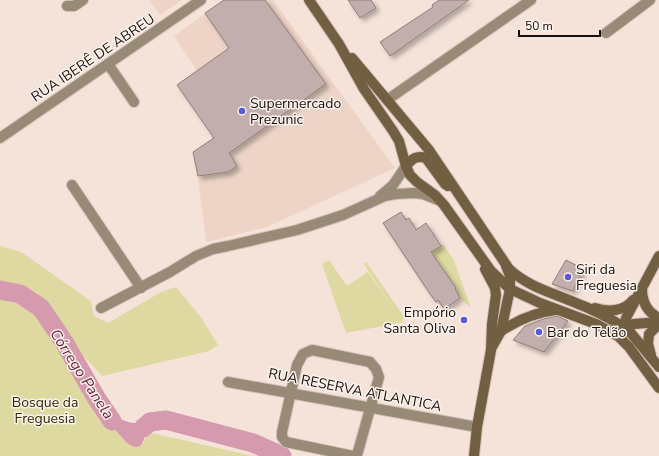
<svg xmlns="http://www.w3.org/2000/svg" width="659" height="456" viewBox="0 0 659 456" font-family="'Nunito Sans',sans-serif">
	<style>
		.built { fill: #edd4c6 }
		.green { fill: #ddd9a1 }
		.water { fill: #d69aae }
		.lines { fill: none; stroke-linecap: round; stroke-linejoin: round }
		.river { stroke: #d69aae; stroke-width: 19 }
		.building { fill: #c2aeac; stroke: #917d7c; filter: url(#shadow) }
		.street-casing { stroke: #d1c1b9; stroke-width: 12 }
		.secondary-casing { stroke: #d1c1b9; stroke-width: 12 }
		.street { stroke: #988a76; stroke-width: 10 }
		.secondary { stroke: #725e40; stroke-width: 10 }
		.poi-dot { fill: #585cd3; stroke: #fdf2ec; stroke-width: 1.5 }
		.labels { text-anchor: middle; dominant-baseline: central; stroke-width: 3; stroke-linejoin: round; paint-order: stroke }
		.street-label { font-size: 14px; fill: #17110e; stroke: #fdf2ec }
		.poi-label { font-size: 14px; fill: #17110e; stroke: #fdf2ec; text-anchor: start }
		.park-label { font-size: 14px; fill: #2f2b00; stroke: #fdf2ec }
		.water-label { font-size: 15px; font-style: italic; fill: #68213f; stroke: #fdf2ec }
	</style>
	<defs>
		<filter id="shadow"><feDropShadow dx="3.5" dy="3.5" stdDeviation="2" flood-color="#0004"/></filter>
	</defs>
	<rect width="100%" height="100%" fill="#f5e3d9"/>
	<g class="built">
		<polygon points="149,0 182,0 160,15"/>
		<polygon points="224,0 273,0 395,168 267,227 206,242 198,176 193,152 214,137 177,85 197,71 174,36"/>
	</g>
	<g class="green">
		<polygon points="443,244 454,261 471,308 460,298 455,289 456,288 431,252"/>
		<polygon points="0,246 21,252 91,301 94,316 108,323 161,292 176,287 200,316 218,345 209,351 102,376 60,331 8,291 0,287"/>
		<polygon points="329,260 347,286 368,272 396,312 364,264 366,262 405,318 402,320 404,322 346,333 322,264"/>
		<polygon points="0,298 25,306 51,327 96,409 127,443 144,443 147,432 253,456 0,456"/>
	</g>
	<path class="water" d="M 97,399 C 102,404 107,411 112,415 C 118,418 130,424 136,423 C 150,421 149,413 166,420 L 151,424 C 142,433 147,456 127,443 L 96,409 Z"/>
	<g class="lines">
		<g class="river">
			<polyline points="0,290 20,294 41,308 64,342 97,399 112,421"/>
			<polyline points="143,428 150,422 166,420 253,443 282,456"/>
		</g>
	</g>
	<g class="building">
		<polygon points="224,0 265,0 326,84 229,153 237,166 228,172 198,176 193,152 214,138 177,85 229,48 205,13"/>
		<polygon points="348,0 371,0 376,8 360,18"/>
		<polygon points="439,0 469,0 390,56 380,42 433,7 432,5"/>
		<polygon points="401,212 406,220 409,218 416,230 426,223 441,246 431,252 456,288 455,289 460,298 444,309 438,300 436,302 430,294 383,223"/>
		<polygon points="566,260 583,269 573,291 552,284"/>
		<polygon points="557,316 568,321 544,352 513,340 525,326 543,319"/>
	</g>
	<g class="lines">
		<g class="street-casing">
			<g id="street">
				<polyline points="67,6 74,6 83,0"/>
				<polyline points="606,33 650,0"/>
				<polyline points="108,64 134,102"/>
				<polyline points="387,100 531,0"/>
				<polyline points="0,138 201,0"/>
				<polyline points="72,185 141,288"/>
				<polyline points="380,196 393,185 406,166"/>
				<polyline points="101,308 170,272 196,256 213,249 228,246 297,230 343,215 385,196 395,194 414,193 423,194 438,200"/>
				<polygon points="312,350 370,362 376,369 379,377 357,455 353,456 286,442 282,437 282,432 297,365 303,354"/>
				<polyline points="228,382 477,427"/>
			</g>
		</g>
		<g class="secondary-casing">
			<g id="secondary">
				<polyline points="309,0 339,44 364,89 393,131 399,141 406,166 410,175 417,182 435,195 444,205 491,271 510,289 540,303 596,324 618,336 629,347 659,388"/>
				<path d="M 352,58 L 429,150 L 509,269 C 528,287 553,293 576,303 C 592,309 609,318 624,327 L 630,332 L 659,367"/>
				<path d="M 406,166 C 412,159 416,155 426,158 L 445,184 L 448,186"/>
				<path d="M 642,289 C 642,302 647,312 659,318"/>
				<path d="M 595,308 C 608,312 624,312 633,300"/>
				<polyline points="620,327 634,324 659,322"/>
				<path d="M 501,331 C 518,320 537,312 556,310"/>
				<polyline points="623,334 626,318 659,256"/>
				<polyline points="492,347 501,331 510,289 510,276 506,266"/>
				<polyline points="651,355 648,344 649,334 659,324"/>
				<polyline points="474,456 477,427 491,350 492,324 496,295 495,288 485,269"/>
			</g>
		</g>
		<use href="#street" class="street"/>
		<use href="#secondary" class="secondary"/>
	</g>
	<g class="poi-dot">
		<circle cx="242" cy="111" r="4"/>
		<circle cx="568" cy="277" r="4"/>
		<circle cx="464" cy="320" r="4"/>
		<circle cx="539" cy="332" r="4"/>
	</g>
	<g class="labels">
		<g class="street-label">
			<text transform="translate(93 58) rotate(-34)">RUA IBERÊ DE ABREU</text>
			<text transform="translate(355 390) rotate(11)">RUA RESERVA ATLANTICA</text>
		</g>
		<g class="poi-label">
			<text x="250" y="103">Supermercado<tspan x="250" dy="16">Prezunic</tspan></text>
			<text x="576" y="269">Siri da<tspan x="576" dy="16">Freguesia</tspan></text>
			<text x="456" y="312" text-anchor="end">Empório<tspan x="456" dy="16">Santa Oliva</tspan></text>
			<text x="547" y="332">Bar do Telão</text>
		</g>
		<g class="park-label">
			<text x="45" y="402">Bosque da<tspan x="45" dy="16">Freguesia</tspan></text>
		</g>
		<g class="water-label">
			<text transform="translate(82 374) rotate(57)">Córrego Panela</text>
		</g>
	</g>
	<path d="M519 30v6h81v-6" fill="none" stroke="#17110e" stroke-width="2"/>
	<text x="525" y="30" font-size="12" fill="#17110e" stroke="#fdf2ec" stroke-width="3" paint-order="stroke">50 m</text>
</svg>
